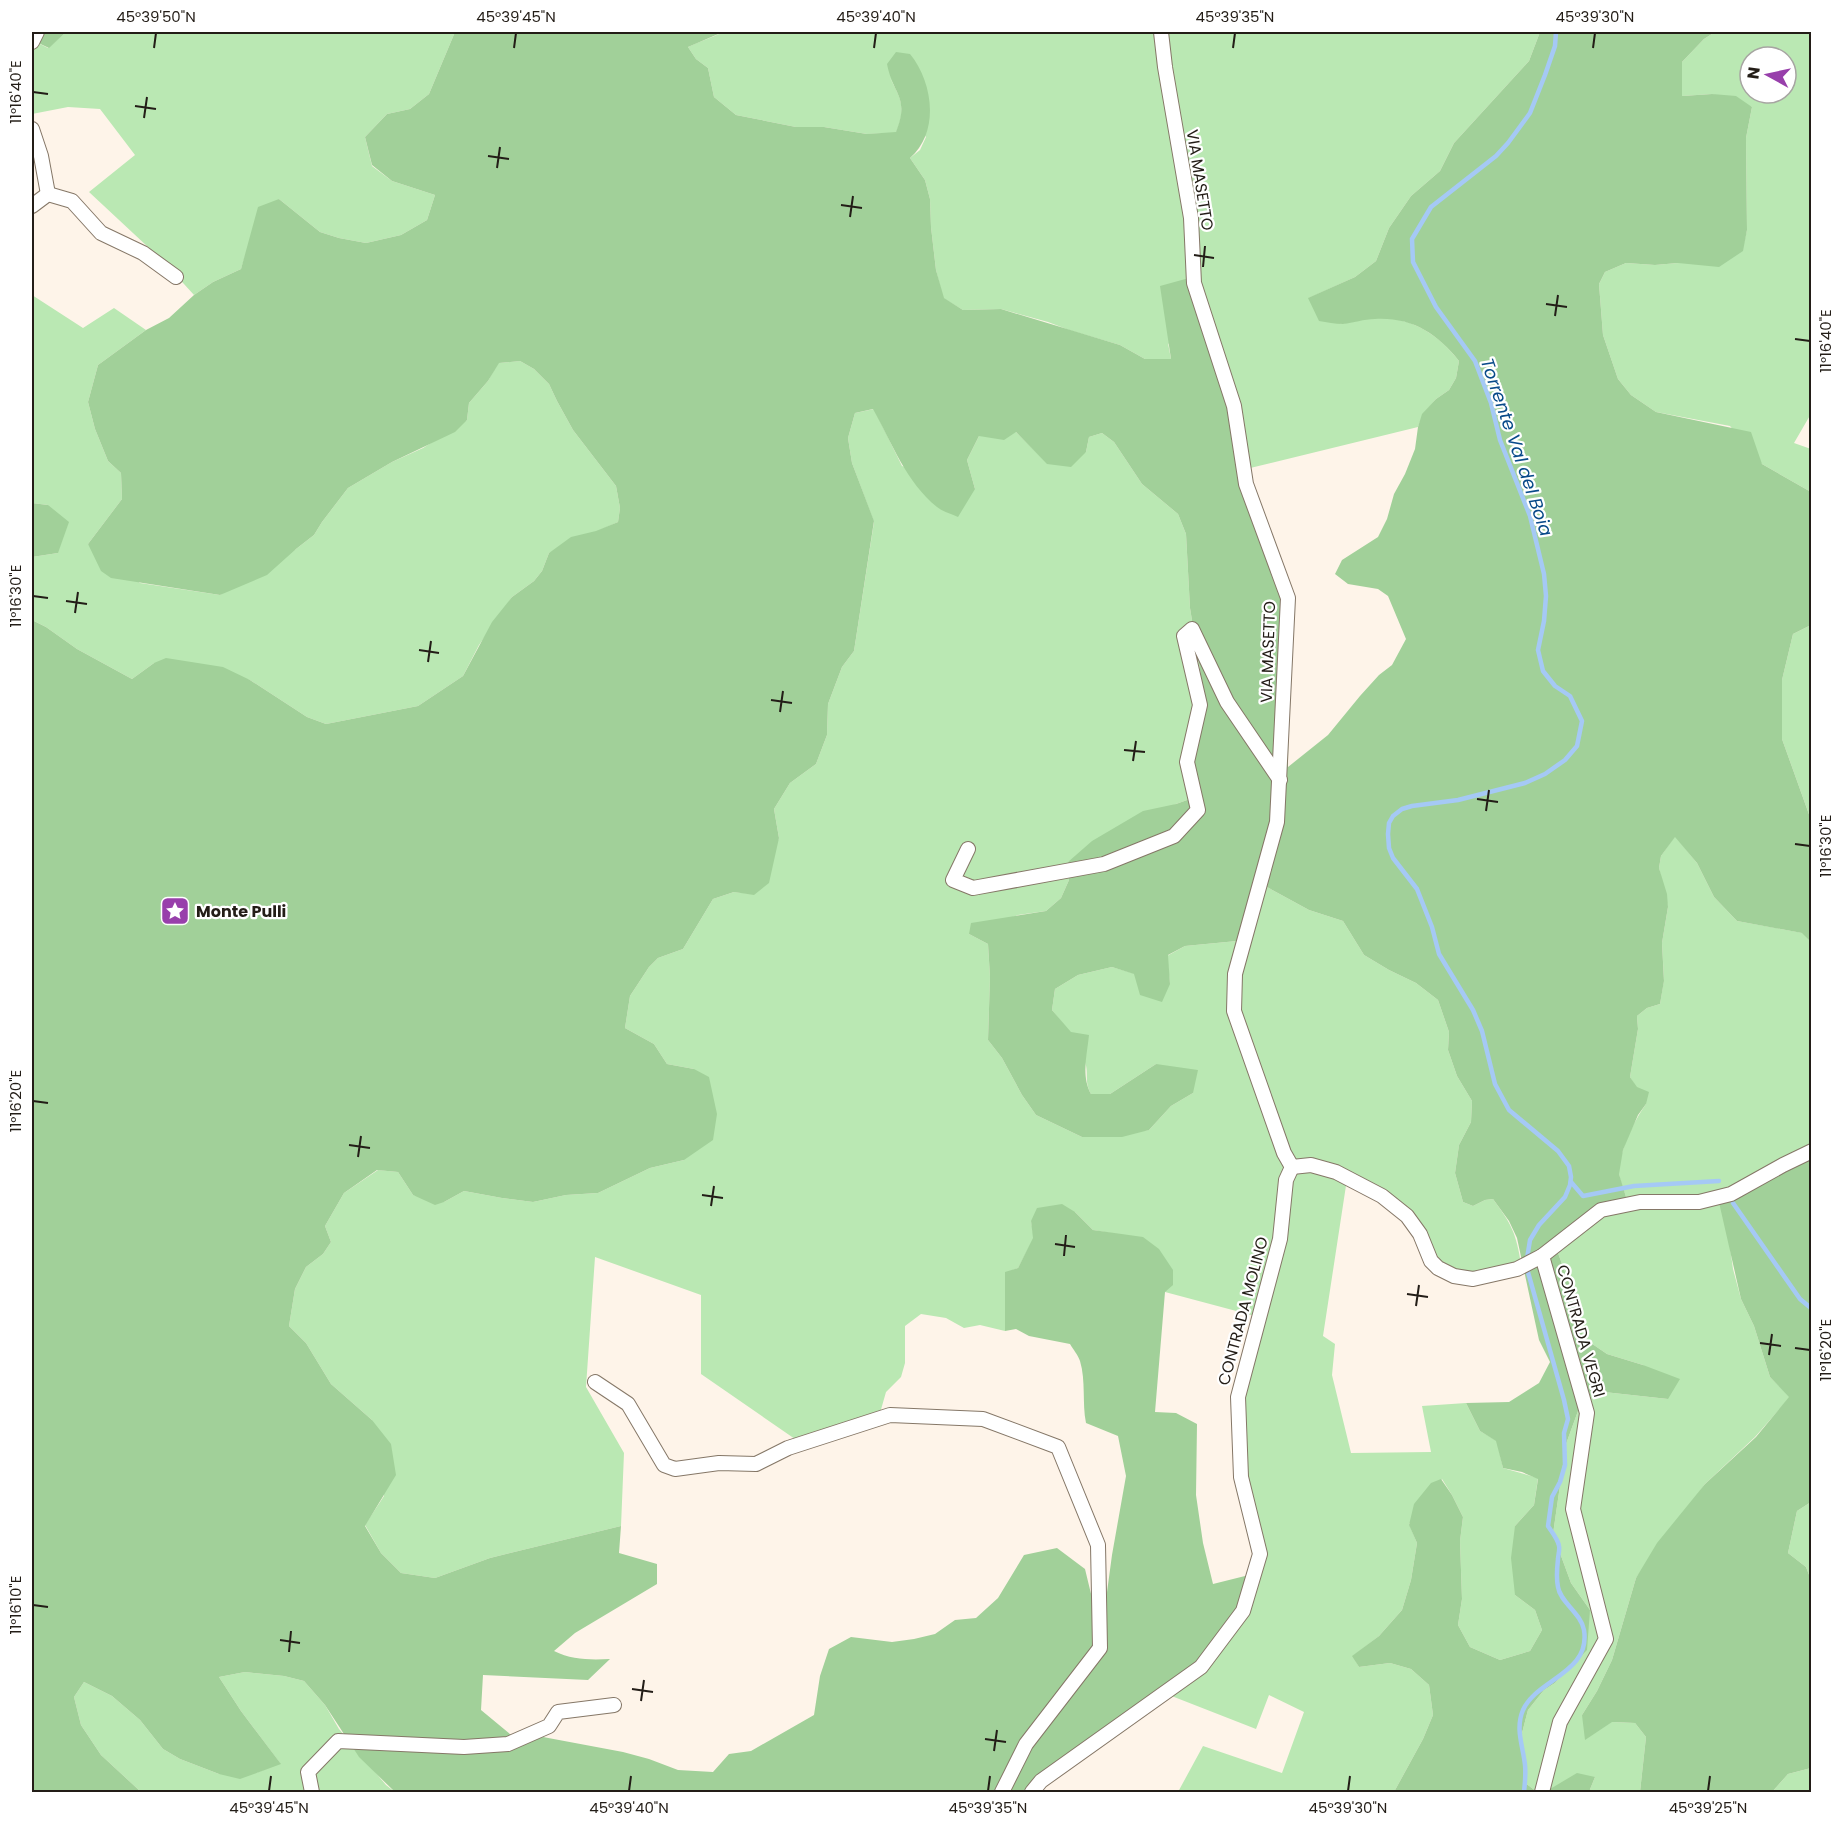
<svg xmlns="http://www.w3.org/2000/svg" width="1843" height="1824" viewBox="0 0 1843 1824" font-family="Poppins,sans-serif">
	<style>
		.green { fill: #bae8b3; fill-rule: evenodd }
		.forest { fill: #a1d099 }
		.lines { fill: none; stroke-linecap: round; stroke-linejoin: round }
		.stream { stroke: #a5c9f5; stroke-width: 4.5 }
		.minor-casing { stroke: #857767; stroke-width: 16 }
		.minor { stroke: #fff; stroke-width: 14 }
		.ticks { fill: none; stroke: #231d17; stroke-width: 2 }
		.labels { text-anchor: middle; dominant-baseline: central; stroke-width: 4.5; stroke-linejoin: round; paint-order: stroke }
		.street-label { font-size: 16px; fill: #231d17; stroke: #fff }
		.poi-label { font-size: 16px; font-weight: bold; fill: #231d17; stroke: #fff; text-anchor: start }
		.water-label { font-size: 18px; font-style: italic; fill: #084a89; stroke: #fff }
		.neatline { fill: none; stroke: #231d17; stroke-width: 2 }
		.ticks-label { font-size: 15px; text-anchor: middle; fill: #231d17 }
	</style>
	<rect width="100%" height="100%" fill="#fef4e9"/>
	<g class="green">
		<polygon points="66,32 455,32 429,94 410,109 387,114 365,137 372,166 392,181 435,195 427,220 401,235 366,243 339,238 320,232 279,199 248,247 241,269 213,282 194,295 163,261 89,192 135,155 100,109 68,107 32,114 32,40 48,48"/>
		<path d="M 723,32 L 1540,32 L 1529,61 L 1454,143 L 1440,171 L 1411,196 L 1389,228 L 1376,261 L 1355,277 L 1309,298 L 1341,324 C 1352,322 1363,319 1374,318 C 1410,316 1438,334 1459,361 L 1456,378 L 1449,390 L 1436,399 L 1423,414 L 1418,427 L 1246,469 L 1168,343 L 1171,359 L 1145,359 L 1120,345 L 1069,330 L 1048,322 L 1001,309 L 963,310 L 943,298 L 936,270 L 931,227 L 930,199 L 925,180 L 910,158 L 920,150 L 926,137 L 890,78 C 902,100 906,109 896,133 L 867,134 L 824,127 L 796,127 L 736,115 L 714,97 L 708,68 L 696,59 L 688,47 C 700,41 712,38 723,32 Z"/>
		<path d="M 1715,32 L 1811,32 L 1812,412 L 1794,443 L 1811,449 L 1811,492 L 1762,464 L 1730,426 L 1656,412 L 1631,395 L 1618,379 L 1603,335 L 1599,284 L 1605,272 L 1626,263 L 1655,265 L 1678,263 L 1742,251 L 1747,230 L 1746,138 L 1752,107 L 1712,94 L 1682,96 L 1682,62 L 1704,39 ZM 1750,57 L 1786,57 L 1786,93 L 1750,93 Z"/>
		<polygon points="32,295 83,328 114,308 146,330 98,365 88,402 95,429 108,461 121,473 122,499 88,544 140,583 220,595 296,549 314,535 322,522 348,488 392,462 423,448 467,420 469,403 488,381 498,363 520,361 534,369 549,384 557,401 573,430 616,486 620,508 618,522 549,553 542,571 534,581 512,597 479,645 463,676 418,706 326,724 307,717 250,680 154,663 132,679 77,649 46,627 32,620 32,557 58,553 48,505 32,503"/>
		<path d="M 874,409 L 902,466 L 975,489 L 967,460 L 979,436 L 1016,432 L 1047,463 L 1086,452 L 1089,437 L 1102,433 L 1114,442 L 1142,484 L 1178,514 L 1186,534 L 1190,608 L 1201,676 L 1199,721 L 1194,764 L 1201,795 L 1176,804 L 1068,862 L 1069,880 L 1061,898 L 1046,911 L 1018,915 L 969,934 L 988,944 L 990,977 L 988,1040 L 1002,1058 L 1022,1095 L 1036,1115 L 1082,1137 L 1149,1130 L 1171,1106 L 1193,1093 L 1156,1064 L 1110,1094 L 1091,1094 C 1084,1081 1089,1074 1085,1062 C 1078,1042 1065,1026 1052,1010 L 1055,989 L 1078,975 L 1112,967 L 1170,984 L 1167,956 L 1185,946 L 1237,941 L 1256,881 L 1309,910 L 1343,921 L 1364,955 L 1389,970 L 1416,983 L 1438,1000 L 1449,1032 L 1448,1050 L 1457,1076 L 1472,1101 L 1471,1122 L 1459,1145 L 1455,1173 L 1463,1202 L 1473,1206 L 1485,1200 L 1493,1199 C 1512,1225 1516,1233 1521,1264 L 1494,1277 L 1433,1266 L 1410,1221 L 1347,1179 L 1323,1336 L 1335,1344 L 1332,1375 L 1351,1453 L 1431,1452 L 1422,1406 L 1466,1403 L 1480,1431 L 1497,1441 L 1503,1468 L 1538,1478 L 1534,1505 L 1515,1526 L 1515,1595 L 1535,1610 L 1542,1630 L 1530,1651 L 1500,1660 L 1470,1647 L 1458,1625 L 1462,1599 L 1460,1541 L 1463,1517 L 1452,1495 L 1442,1479 L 1409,1524 L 1417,1543 L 1411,1580 L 1402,1610 L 1379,1636 L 1353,1656 L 1359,1667 L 1390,1663 L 1411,1669 L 1429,1685 L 1433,1715 L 1423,1739 L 1394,1792 L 1178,1792 L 1203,1746 L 1282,1773 L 1304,1712 L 1269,1695 L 1256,1729 L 1169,1695 L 1253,1574 L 1255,1536 L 1237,1466 L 1237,1384 L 1255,1316 L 1165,1292 L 1116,1234 L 1093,1230 L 1075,1212 L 1031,1221 L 1034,1238 L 1018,1268 L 1005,1273 L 1005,1331 L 980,1325 L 964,1328 L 946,1318 L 921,1314 L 905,1326 L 905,1363 L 901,1377 L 886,1392 L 880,1413 L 795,1439 L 701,1374 L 701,1295 L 595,1257 L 586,1387 L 624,1453 L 621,1526 L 490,1558 L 435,1578 L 401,1573 L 381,1553 L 365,1525 L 384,1496 L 372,1420 L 331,1384 L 306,1343 L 289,1326 L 295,1289 L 306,1267 L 323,1254 L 331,1242 L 325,1226 L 344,1193 L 378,1170 L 398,1172 L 413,1195 L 444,1202 L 464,1191 L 502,1198 L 533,1202 L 566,1195 L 598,1193 L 650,1168 L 684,1160 L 694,1069 L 667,1064 L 654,1044 L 625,1028 L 630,996 L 649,967 L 658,958 L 683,949 L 713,899 L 734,892 L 754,894 L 779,838 L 774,809 L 790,783 L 816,764 L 827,735 L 828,704 L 842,667 L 854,651 L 874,522 L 852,463 L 848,438 L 855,413 Z"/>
		<polygon points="1811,625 1811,820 1782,739 1782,680 1793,634"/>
		<path d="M 1675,836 L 1697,863 L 1714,897 L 1737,921 L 1803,933 L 1811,942 L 1811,1151 L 1730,1247 L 1733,1269 L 1741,1299 L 1754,1326 L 1770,1377 L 1790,1397 L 1755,1437 L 1705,1484 L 1636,1578 L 1612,1660 L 1597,1691 L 1582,1715 L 1612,1722 L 1635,1723 L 1646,1737 L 1640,1792 L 1589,1792 L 1595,1777 L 1545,1792 L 1537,1792 L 1524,1782 L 1522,1733 L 1528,1710 L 1544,1690 L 1555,1683 L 1571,1667 L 1590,1610 L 1571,1583 L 1553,1534 L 1566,1444 L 1578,1411 L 1595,1391 L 1668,1399 L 1643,1365 L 1607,1354 L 1585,1339 L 1577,1322 L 1573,1294 L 1554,1242 L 1588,1212 L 1626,1197 C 1624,1190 1620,1181 1619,1174 C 1618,1153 1634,1121 1646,1104 L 1630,1077 L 1638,1029 L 1637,1016 L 1647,1008 L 1660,1004 L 1664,980 L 1662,943 L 1668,907 L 1659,868 L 1661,856 Z"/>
		<polygon points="1811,1502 1811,1580 1806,1567 1788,1553 1797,1511"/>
		<polygon points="245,1672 284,1676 304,1681 325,1705 339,1729 386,1785 395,1792 141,1792 101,1755 81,1725 74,1697 84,1682 112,1696 140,1720 163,1749 180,1759 219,1774 256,1773 280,1763 241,1711 219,1677"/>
		<polygon points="1811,1768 1811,1792 1772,1792 1788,1774"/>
	</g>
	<g class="forest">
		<polygon points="32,32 66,32 49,48 32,40"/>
		<path d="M 455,32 L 723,32 L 688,47 L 696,59 L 708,68 L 714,97 L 736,115 L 796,127 L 824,127 L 867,134 L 896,132 C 910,97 893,95 887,64 L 896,52 L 910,54 C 933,82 940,132 910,158 L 925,180 L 930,199 L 931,227 L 936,270 L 944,298 L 963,310 L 1001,309 L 1120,345 L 1145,359 L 1171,359 L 1160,286 L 1189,278 L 1246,469 L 1286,599 L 1289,646 L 1288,767 L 1328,735 L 1360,696 L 1379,675 L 1392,665 L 1406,639 L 1388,596 L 1378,589 L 1348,584 L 1335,574 L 1342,560 L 1378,537 L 1387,519 L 1394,494 L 1405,474 L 1415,449 L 1418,427 L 1422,414 L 1436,399 L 1449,390 L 1456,378 L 1459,361 C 1437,333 1411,317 1375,319 C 1364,319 1353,323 1343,324 C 1335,324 1327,322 1319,321 L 1308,298 L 1355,277 L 1376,261 L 1389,228 L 1411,196 L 1440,171 L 1454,143 L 1529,61 L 1540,32 L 1715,32 L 1704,39 L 1682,62 L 1682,96 L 1712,94 L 1736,96 L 1752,107 L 1746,138 L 1747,230 L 1743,251 L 1719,267 L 1678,263 L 1655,265 L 1626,263 L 1605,272 L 1599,284 L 1603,335 L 1618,379 L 1631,395 L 1656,412 L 1751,432 L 1762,464 L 1811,492 L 1811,625 L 1793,634 L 1782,680 L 1782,739 L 1811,820 L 1811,942 L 1802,933 L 1737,921 L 1714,897 L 1697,863 L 1675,837 L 1661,856 L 1659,868 L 1667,894 L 1668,907 L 1662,943 L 1664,981 L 1660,1004 L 1647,1008 L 1637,1016 L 1638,1029 L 1630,1077 L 1637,1087 L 1649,1092 L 1646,1104 L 1638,1115 L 1623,1150 L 1619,1174 L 1626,1197 L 1588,1212 L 1554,1242 L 1573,1294 L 1577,1322 L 1585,1339 L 1607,1354 L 1643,1365 L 1680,1379 L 1668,1399 L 1595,1391 L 1578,1411 L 1566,1444 L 1553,1534 L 1571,1583 L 1590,1610 L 1587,1650 L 1555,1683 L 1544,1690 L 1528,1710 L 1522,1733 L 1524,1782 L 1537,1792 L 1394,1792 L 1423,1739 L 1433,1715 L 1429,1685 L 1411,1669 L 1390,1663 L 1359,1667 L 1352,1656 L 1379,1636 L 1402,1610 L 1411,1580 L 1417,1543 L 1409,1525 L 1414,1504 L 1431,1483 L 1441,1479 L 1452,1495 L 1463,1517 L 1460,1541 L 1462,1599 L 1458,1625 L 1470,1647 L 1500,1660 L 1530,1651 L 1542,1630 L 1535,1610 L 1515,1595 L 1511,1558 L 1515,1526 L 1534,1505 L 1538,1479 L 1522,1472 L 1503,1468 L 1496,1441 L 1480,1431 L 1466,1403 L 1509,1402 L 1539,1383 L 1550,1362 L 1539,1340 L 1517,1238 L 1509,1221 L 1493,1199 L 1485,1200 L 1473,1206 L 1463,1202 L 1455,1173 L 1459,1145 L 1471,1122 L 1472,1101 L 1457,1076 L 1448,1050 L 1449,1032 L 1438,1000 L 1416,983 L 1389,970 L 1364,955 L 1343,921 L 1309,910 L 1256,881 L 1237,941 L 1185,946 L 1168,955 L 1170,984 L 1162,1002 L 1140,995 L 1134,974 L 1112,967 L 1078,975 L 1055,989 L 1052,1010 L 1071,1032 L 1089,1035 C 1087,1055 1081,1076 1091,1094 L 1110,1094 L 1156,1064 L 1198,1070 L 1193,1093 L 1171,1106 L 1149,1130 L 1122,1137 L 1082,1137 L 1036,1115 L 1022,1095 L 1002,1058 L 988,1040 L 990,977 L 988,944 L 969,934 L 971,923 L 1046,911 L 1061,898 L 1069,880 L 1068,862 L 1092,841 L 1143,811 L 1176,804 L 1201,795 L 1194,764 L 1199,721 L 1201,676 L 1190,608 L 1186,534 L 1178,514 L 1142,484 L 1114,442 L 1102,433 L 1089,437 L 1086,452 L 1071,467 L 1047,464 L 1016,432 L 1004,440 L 979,436 L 967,460 L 975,489 L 958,517 C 952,514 943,512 937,507 C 906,482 892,443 873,409 L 855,413 L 848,438 L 852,463 L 874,521 L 854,651 L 842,667 L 828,704 L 827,735 L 816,764 L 790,783 L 774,809 L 779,838 L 769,883 L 754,895 L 734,892 L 713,899 L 683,949 L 658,958 L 649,967 L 630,996 L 625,1028 L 654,1044 L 667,1064 L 694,1069 L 709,1077 L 717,1114 L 713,1140 L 684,1160 L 650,1168 L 598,1193 L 566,1195 L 533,1202 L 502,1198 L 464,1191 L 444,1202 L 435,1205 L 413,1195 L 398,1172 L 377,1170 L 344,1193 L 325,1226 L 331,1242 L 323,1254 L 306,1267 L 295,1289 L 289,1326 L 306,1343 L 331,1384 L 372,1420 L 391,1444 L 396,1475 L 365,1526 L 381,1553 L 401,1573 L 435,1578 L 490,1558 L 621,1526 L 619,1553 L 657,1564 L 657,1584 L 575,1633 L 554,1651 C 572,1660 591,1660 610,1659 L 588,1680 L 483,1675 L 481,1710 L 522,1744 L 543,1737 L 623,1752 L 649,1759 L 678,1770 L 713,1772 L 729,1754 L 751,1751 L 814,1715 L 820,1676 L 829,1649 L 851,1637 L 892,1642 L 914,1639 L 935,1634 L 955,1620 L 976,1618 L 998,1598 L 1024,1555 L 1057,1548 L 1085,1569 L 1092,1598 L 1105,1607 L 1112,1555 L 1126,1476 L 1118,1436 L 1086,1423 C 1082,1403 1086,1381 1080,1361 C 1078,1355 1073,1349 1070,1344 L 1029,1336 L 1016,1329 L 1005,1331 L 1005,1272 L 1018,1268 L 1033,1238 L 1031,1221 L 1037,1208 L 1062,1204 L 1075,1212 L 1093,1230 L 1143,1237 L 1159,1249 L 1173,1270 L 1173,1285 L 1165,1292 L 1155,1412 L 1176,1413 L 1197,1424 L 1196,1495 L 1203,1543 L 1213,1584 L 1253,1574 L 1230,1630 L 1187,1677 L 1028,1792 L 395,1792 L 359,1757 L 325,1705 L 304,1681 L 284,1676 L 245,1672 L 219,1677 L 241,1711 L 281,1764 L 240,1779 L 219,1774 L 180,1759 L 163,1749 L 140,1720 L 112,1696 L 84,1682 L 74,1697 L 81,1725 L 101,1755 L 141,1792 L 32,1792 L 32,620 L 46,627 L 77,649 L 132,679 L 154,663 L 166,658 L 223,667 L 250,680 L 307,717 L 326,724 L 418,706 L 463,676 L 492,622 L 512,597 L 534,581 L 542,571 L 549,553 L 571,537 L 596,531 L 618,522 L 620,508 L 616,486 L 573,430 L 557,401 L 549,384 L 534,369 L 520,361 L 499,363 L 488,381 L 469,403 L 467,420 L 455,432 L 392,462 L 348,488 L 322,522 L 314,535 L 296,549 L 267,575 L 220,595 L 111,578 L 101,571 L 88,544 L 122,499 L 121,473 L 108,461 L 95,429 L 88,402 L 98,365 L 146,330 L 169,318 L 194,295 L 213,282 L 241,269 L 258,207 L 279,199 L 320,232 L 339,238 L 366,243 L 401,235 L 427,220 L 435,195 L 392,181 L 372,165 L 365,137 L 387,114 L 410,109 L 429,94 Z"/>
		<polygon points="32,503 48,505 69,522 58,553 32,557"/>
		<polygon points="1811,1151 1811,1502 1797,1511 1788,1553 1806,1567 1811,1580 1811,1768 1788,1774 1772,1792 1640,1792 1646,1737 1635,1723 1612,1722 1585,1740 1582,1715 1597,1691 1612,1660 1636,1578 1657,1543 1705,1484 1756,1437 1789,1397 1770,1377 1754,1326 1741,1299 1718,1198"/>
		<polygon points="1577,1773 1595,1777 1589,1792 1545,1792"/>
	</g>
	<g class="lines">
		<g class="stream">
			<polyline points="1571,1182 1583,1196 1634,1186 1719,1181"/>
			<polyline points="1733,1203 1800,1299 1812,1309"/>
			<path d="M 1524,1792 C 1525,1783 1526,1774 1525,1765 C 1523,1746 1515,1729 1523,1710 C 1537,1679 1591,1673 1584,1630 C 1581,1613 1560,1602 1558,1587 C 1556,1578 1557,1568 1558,1559 C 1558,1556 1560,1549 1559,1546 C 1558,1539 1551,1531 1548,1526 L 1552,1497 L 1560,1482 L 1565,1465 L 1564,1433 L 1568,1419 L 1564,1400 L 1526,1265 L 1530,1240 L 1539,1225 L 1565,1197 L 1570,1185 L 1571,1177 L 1569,1166 L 1558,1151 L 1509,1110 L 1495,1084 L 1482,1031 L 1473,1010 L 1439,954 L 1432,927 L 1417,889 L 1393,858 L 1389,848 L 1388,834 L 1389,823 L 1393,816 L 1402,809 L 1412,806 L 1458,800 L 1525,783 L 1545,774 L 1565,760 L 1577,746 L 1582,721 L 1570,696 L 1555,686 L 1543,671 L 1538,650 L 1544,621 L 1546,596 L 1544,574 L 1530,516 L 1500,440 L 1491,403 L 1475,361 L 1436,307 L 1413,262 L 1412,239 L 1431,207 L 1496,156 L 1508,143 L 1530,113 L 1545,75 L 1555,46 L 1556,32"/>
		</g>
		<g class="minor-casing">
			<g id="minor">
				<polyline points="1161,32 1165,67 1191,218 1194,283 1234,406 1246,484 1288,598 1277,822 1235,974 1234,1011 1284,1153 1292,1167"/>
				<polyline points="32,42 37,32"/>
				<polyline points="32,129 41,156 48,194"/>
				<polyline points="48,194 72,201 101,233 143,253 176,277"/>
				<polyline points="32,206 48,194"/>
				<polyline points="968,849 953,880 973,888 1104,864 1174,836 1198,810 1187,762 1200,705 1184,636 1192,629 1227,702 1280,780"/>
				<polyline points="1292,1167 1311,1165 1336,1172 1382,1196 1407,1216 1420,1234 1431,1261 1438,1268 1454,1276 1473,1279 1517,1269 1542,1256 1601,1210 1640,1202 1699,1202 1731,1194 1783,1165 1812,1151"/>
				<polyline points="595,1382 628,1404 664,1465 675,1469 719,1463 756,1464 788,1448 890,1415 983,1419 1058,1447 1098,1545 1100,1648 1026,1744 1002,1792"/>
				<polyline points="312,1792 308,1772 338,1741 464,1747 508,1744 549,1726 558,1712 614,1705"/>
				<polyline points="1032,1792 1041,1781 1201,1667 1243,1611 1260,1554 1241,1477 1238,1397 1280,1239 1286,1180 1292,1167"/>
				<polyline points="1542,1792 1560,1722 1606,1639 1573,1509 1587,1413 1542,1256"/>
			</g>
		</g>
		<use href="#minor" class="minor"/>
	</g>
	<path class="ticks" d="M 154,48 L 156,33M 514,48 L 516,33M 874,48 L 876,33M 1233,48 L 1235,33M 1593,48 L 1595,33M 33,92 L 48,94M 135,106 L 156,109M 144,118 L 147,97M 488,156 L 509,159M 497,168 L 500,147M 841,205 L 862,208M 850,217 L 853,196M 1194,255 L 1214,258M 1203,267 L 1205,246M 1546,304 L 1567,307M 1555,316 L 1558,295M 1795,339 L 1810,341M 33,596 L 48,598M 66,601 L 87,604M 75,613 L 78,592M 419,650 L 439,653M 428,662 L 431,641M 771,700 L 792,703M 780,712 L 783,691M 1124,750 L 1145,752M 1133,761 L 1136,741M 1477,799 L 1498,802M 1486,811 L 1489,790M 1795,844 L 1810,846M 33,1101 L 48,1103M 349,1145 L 370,1148M 358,1157 L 361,1136M 702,1195 L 723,1198M 711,1206 L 714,1186M 1055,1244 L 1075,1247M 1064,1256 L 1066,1235M 1407,1294 L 1428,1297M 1416,1306 L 1419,1285M 1760,1343 L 1781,1346M 1795,1348 L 1810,1350M 1769,1355 L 1772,1334M 33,1605 L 48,1607M 280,1640 L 300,1643M 289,1652 L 291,1631M 632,1689 L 653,1692M 641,1701 L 644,1680M 985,1739 L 1006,1742M 994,1751 L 997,1730M 269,1791 L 271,1776M 629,1791 L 631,1776M 988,1791 L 990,1776M 1348,1791 L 1350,1776M 1708,1791 L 1710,1776"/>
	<defs>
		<g id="sight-square" transform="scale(1.5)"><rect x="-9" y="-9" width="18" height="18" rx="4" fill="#983fab" stroke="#fff"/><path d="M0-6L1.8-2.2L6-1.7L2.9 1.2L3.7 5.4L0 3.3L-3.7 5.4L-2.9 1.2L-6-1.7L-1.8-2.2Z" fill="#fff"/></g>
	</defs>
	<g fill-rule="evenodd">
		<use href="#sight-square" x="175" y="911"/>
	</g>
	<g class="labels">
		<g class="street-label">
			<text transform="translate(1200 180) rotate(81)">VIA MASETTO</text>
			<text transform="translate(1268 652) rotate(-88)">VIA MASETTO</text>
			<text transform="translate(1243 1311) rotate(-75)">CONTRADA MOLINO</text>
			<text transform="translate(1581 1331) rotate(74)">CONTRADA VEGRI</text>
		</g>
		<g class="poi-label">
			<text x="196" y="911">Monte Pulli</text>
		</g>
		<g class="water-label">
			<text transform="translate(1517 447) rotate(71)">Torrente Val del Boia</text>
		</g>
	</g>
	<rect width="1843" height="1824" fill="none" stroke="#ffffff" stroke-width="66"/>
	<g transform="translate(1768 75) rotate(278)"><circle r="28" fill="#ffffff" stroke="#a7a5a2" stroke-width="1.5"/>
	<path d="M0-4.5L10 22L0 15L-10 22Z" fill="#983fab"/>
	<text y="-9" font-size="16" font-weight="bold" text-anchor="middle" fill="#231d17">N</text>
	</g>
	<rect x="33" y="33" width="1777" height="1758" class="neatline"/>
	<g class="ticks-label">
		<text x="156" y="22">45°39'50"N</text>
		<text x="516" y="22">45°39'45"N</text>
		<text x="876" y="22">45°39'40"N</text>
		<text x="1235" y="22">45°39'35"N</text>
		<text x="1595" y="22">45°39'30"N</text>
		<text transform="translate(16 92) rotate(-90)" y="5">11°16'40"E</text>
		<text transform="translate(1826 341) rotate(-90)" y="5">11°16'40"E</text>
		<text transform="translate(16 596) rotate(-90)" y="5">11°16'30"E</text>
		<text transform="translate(1826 846) rotate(-90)" y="5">11°16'30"E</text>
		<text transform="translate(16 1101) rotate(-90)" y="5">11°16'20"E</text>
		<text transform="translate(1826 1350) rotate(-90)" y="5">11°16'20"E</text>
		<text transform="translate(16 1605) rotate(-90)" y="5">11°16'10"E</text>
		<text x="269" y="1813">45°39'45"N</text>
		<text x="629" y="1813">45°39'40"N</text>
		<text x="988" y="1813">45°39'35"N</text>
		<text x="1348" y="1813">45°39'30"N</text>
		<text x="1708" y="1813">45°39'25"N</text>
	</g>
</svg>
